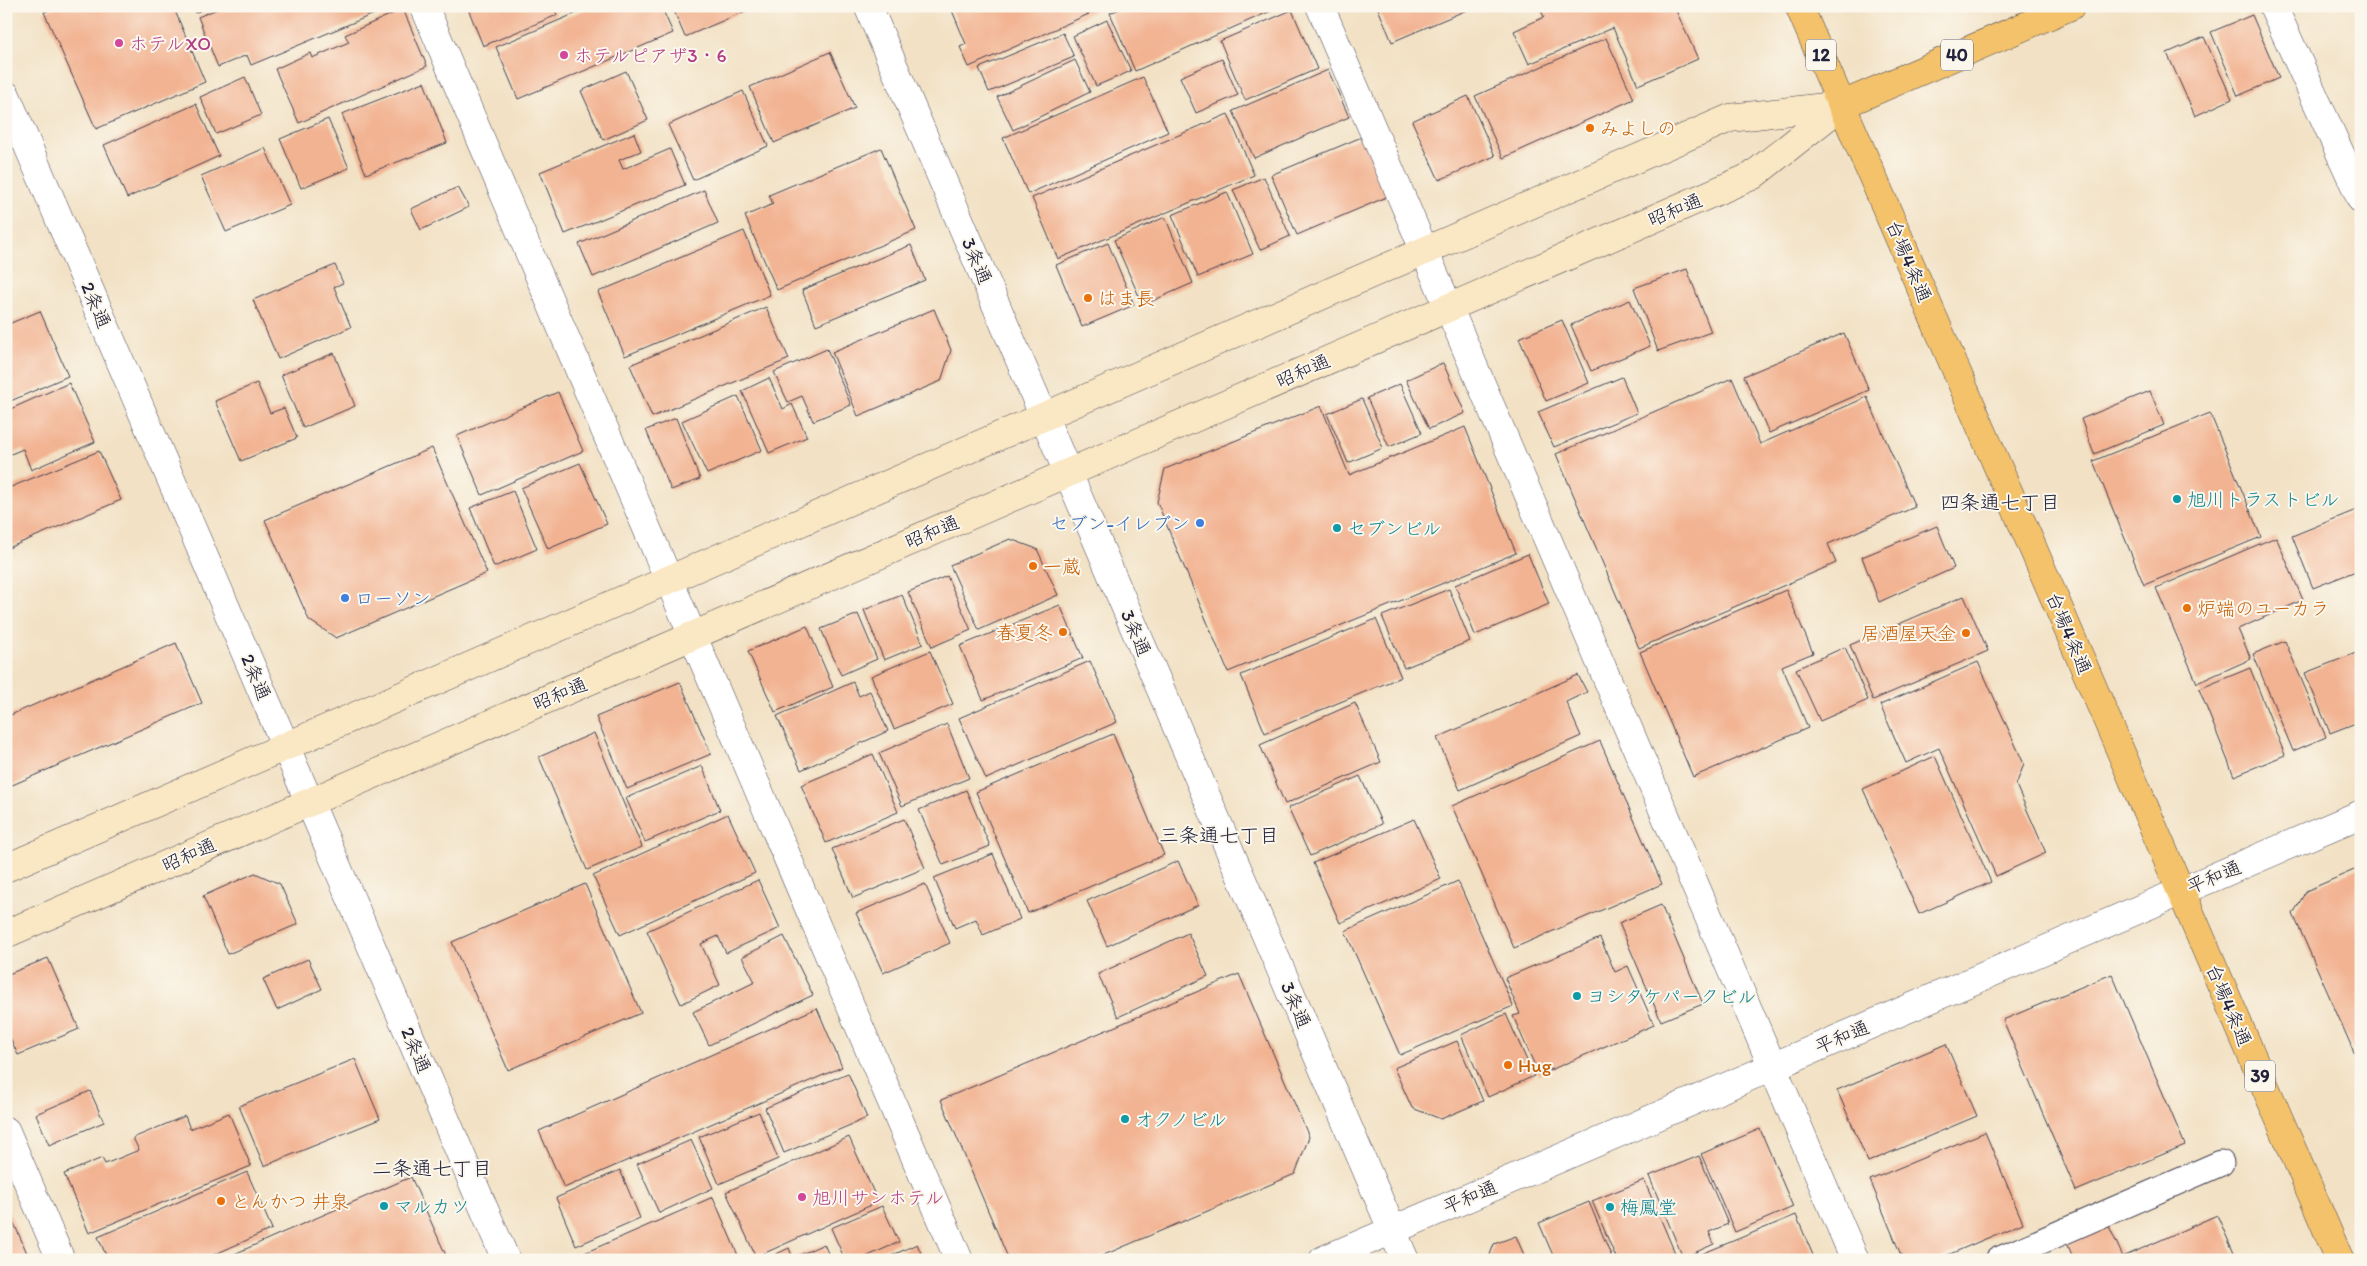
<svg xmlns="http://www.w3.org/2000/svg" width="2367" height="1266" viewBox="0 0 2367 1266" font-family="Itim,'Klee One',sans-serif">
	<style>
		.building { fill: #f2b392 }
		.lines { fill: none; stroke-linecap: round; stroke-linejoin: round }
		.lane-casing { stroke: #413f50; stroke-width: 27 }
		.street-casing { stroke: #413f50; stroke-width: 29 }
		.secondary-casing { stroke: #413f50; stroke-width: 29 }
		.highway-casing { stroke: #413f50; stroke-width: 29 }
		.lane { stroke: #fff; stroke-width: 25 }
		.street { stroke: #fff; stroke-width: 28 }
		.secondary { stroke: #fae7c3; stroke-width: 28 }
		.highway { stroke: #f3c26a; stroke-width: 28 }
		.hotel-dot { fill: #d1479c; stroke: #fbf7ec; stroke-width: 2 }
		.food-dot { fill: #e8710a; stroke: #fbf7ec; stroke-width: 2 }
		.culture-dot { fill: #0f9aa8; stroke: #fbf7ec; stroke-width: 2 }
		.shop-dot { fill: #3f7fe0; stroke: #fbf7ec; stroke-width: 2 }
		.labels { text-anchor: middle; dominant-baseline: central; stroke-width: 4; stroke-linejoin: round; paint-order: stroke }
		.shield { fill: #fbf7ec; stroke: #636270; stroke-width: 1 }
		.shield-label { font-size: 18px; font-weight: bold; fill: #22223b }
		.hotel-label { font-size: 19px; fill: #b23c85; stroke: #fbf7ec; text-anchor: start }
		.food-label { font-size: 19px; fill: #c56008; stroke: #fbf7ec; text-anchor: start }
		.street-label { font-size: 19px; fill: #22223b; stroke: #fbf7ec }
		.culture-label { font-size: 19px; fill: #0d838f; stroke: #fbf7ec; text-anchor: start }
		.shop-label { font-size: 19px; fill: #366cbe; stroke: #fbf7ec; text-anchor: end }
		.neighbourhood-label { font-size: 20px; fill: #22223b; stroke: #fbf7ec }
	</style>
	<rect width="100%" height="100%" fill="#fbf7ec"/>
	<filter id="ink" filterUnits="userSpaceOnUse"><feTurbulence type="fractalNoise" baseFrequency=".02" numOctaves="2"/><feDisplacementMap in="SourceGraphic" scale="10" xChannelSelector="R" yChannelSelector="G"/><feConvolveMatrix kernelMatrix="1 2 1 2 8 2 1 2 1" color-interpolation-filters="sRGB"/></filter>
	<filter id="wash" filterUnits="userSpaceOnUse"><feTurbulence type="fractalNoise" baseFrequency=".0096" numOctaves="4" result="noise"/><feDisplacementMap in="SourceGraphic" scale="20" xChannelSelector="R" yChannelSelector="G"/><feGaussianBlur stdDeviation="1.12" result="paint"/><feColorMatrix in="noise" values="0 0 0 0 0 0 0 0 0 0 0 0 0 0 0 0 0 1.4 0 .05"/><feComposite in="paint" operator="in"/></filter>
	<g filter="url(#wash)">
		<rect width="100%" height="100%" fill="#f2e1c4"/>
		<g id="blocks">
			<g class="building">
				<polygon points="59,6 173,6 205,82 96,129 44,12"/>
				<polygon points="192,6 211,6 195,13"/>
				<polygon points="224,6 393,6 251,65 247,55 218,67 198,17"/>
				<polygon points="467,6 553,6 557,15 483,46"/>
				<polygon points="560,6 576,6 562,12"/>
				<polygon points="593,6 661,6 673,33 518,99 496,47"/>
				<polygon points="672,6 757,6 685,37"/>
				<polygon points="955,6 1107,6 969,67 960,47 966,44 951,8"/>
				<polygon points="1126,6 1282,6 1135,71 1110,13"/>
				<polygon points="1377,6 1476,6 1392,42"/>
				<polygon points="1539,6 1674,6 1698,59 1638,85 1613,28 1529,64 1514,31 1544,17"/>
				<polygon points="403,9 427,66 299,123 275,69 310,53 312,58 349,42 345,35"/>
				<polygon points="1292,10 1317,69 1245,100 1220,41"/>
				<polygon points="2252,15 2279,78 2238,96 2211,32"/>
				<polygon points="1107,20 1131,71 1096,86 1073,36"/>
				<polygon points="1063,33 1074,57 989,92 979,68"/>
				<polygon points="2204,37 2232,99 2195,116 2167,53"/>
				<polygon points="1606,38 1634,99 1503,158 1475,96"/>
				<polygon points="830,52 855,108 774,143 750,87"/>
				<polygon points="1222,59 1238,95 1196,113 1180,77"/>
				<polygon points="1075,60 1090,92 1013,130 997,97"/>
				<polygon points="1328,70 1349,117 1254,158 1233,111"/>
				<polygon points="626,71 648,120 603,140 581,91"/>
				<polygon points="245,77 261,115 216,134 200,97"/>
				<polygon points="1143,77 1168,132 1028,194 1003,138"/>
				<polygon points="424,82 447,143 366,174 342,114"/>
				<polygon points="743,91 768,146 693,180 668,125"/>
				<polygon points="1468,96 1495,156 1439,180 1412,121"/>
				<polygon points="196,104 219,156 127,198 104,145"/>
				<polygon points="1228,114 1254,175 1058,259 1032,198"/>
				<polygon points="328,119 349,168 301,188 280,139"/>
				<polygon points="634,133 641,151 619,160 623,169 670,149 685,185 565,234 540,172"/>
				<polygon points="1364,136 1389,196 1297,235 1271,175"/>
				<polygon points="265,148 290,205 226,232 201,176"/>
				<polygon points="881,148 916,230 777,290 745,216 773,204 769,195"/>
				<polygon points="1264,177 1290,236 1260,250 1233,190"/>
				<polygon points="458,187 469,207 421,230 411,209"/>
				<polygon points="704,190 718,223 593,277 579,244"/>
				<polygon points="1227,192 1253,254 1198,277 1172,215"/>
				<polygon points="1165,217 1193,283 1143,305 1114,240"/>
				<polygon points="744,231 770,295 625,356 598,292"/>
				<polygon points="1108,243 1134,305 1082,327 1056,265"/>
				<polygon points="911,245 925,280 816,325 802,290"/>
				<polygon points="335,265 343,283 334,287 351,327 278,359 253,300"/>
				<polygon points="1687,269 1711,332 1658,351 1634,288"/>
				<polygon points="1630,300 1650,346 1591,371 1571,325"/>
				<polygon points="766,307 789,359 652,417 630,365"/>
				<polygon points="934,309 951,350 941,381 858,416 832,352"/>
				<polygon points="40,311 68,376 6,403 6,325"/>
				<polygon points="1562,320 1589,383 1546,401 1519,338"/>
				<polygon points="1844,333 1869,390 1769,433 1744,376"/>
				<polygon points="827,349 851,405 813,421 802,396 788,402 774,372"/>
				<polygon points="334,353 355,406 303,428 281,375"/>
				<polygon points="1443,363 1465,413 1429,429 1406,380"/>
				<polygon points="1622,377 1637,413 1554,447 1538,412"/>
				<polygon points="769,378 783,409 792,404 807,437 769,453 742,391"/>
				<polygon points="1732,378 1760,444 1867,397 1915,507 1828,544 1836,563 1639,648 1556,454"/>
				<polygon points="69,383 95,442 31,470 23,449 6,456 6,411"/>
				<polygon points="257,383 270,413 284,408 297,438 241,461 215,401"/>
				<polygon points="1400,384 1422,433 1389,447 1367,398"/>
				<polygon points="2150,391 2164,425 2094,454 2081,419"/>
				<polygon points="558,392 583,451 482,495 457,436"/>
				<polygon points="738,396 762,450 707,474 682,421"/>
				<polygon points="1362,399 1383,448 1348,463 1327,414"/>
				<polygon points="1321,406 1349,475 1465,427 1516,553 1228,672 1157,502 1165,469"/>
				<polygon points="2210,413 2261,537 2144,585 2093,461"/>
				<polygon points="676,418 700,479 671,490 646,430"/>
				<polygon points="432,448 487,573 336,638 309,620 265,520"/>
				<polygon points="99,451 121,500 6,549 6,489"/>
				<polygon points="580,463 607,524 548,549 521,488"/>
				<polygon points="513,491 537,549 494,567 470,508"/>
				<polygon points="2361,508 2361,569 2313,588 2292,536"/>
				<polygon points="1937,526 1954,568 1879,602 1862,557"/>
				<polygon points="2276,537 2303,600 2238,629 2251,659 2197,683 2156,588"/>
				<polygon points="1010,539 1037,549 1058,595 979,630 950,565"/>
				<polygon points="1528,554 1549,604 1475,635 1455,585"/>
				<polygon points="947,576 971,630 932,647 908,592"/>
				<polygon points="1449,589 1470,641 1404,668 1382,616"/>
				<polygon points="1786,590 1813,653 1782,666 1808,728 1693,777 1640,652"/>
				<polygon points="902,595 923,644 884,660 864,610"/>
				<polygon points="1964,596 1988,651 1873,700 1850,645"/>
				<polygon points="1060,605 1083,658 983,700 960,646"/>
				<polygon points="858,614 877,659 841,675 821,629"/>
				<polygon points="1376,619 1401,677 1265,733 1241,675"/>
				<polygon points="807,626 833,687 775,712 748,651"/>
				<polygon points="2285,641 2326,737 2293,751 2253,654"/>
				<polygon points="176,643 202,703 10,786 6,777 6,717"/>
				<polygon points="1845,647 1868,700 1820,721 1796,669"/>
				<polygon points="930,651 953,704 894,729 871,676"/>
				<polygon points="2361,651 2361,721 2330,733 2305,673"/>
				<polygon points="1090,661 1117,722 986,779 959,718"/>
				<polygon points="1978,662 2024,764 2016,785 2046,853 1996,876 1939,748 1906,763 1880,705"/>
				<polygon points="2250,668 2285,755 2234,776 2199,689"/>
				<polygon points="1578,675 1587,692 1566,702 1581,736 1460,790 1437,738"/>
				<polygon points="680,682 711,754 627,789 596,717"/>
				<polygon points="853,682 859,696 870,691 888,731 801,770 777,716"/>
				<polygon points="1355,703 1381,762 1285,804 1260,745"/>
				<polygon points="947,724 969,778 902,806 879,753"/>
				<polygon points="594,733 642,847 587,870 539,757"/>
				<polygon points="1113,734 1164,855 1028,913 976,792"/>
				<polygon points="1600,741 1662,884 1514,948 1452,806"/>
				<polygon points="873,754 898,812 826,843 801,785"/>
				<polygon points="1935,756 1991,882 1919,914 1863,789"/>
				<polygon points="702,766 720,810 645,842 626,798"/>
				<polygon points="1360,776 1382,824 1310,856 1288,808"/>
				<polygon points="966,790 990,846 943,865 919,810"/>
				<polygon points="728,814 755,873 620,935 593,876"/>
				<polygon points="904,819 925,868 853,898 832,849"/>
				<polygon points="1414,819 1441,879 1340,923 1313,863"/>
				<polygon points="993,854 1020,919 983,935 976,919 955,928 934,878"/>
				<polygon points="1178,861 1198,905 1107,946 1087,901"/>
				<polygon points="2361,867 2361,1068 2293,914 2306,891"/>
				<polygon points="255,873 280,884 298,924 228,954 203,896"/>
				<polygon points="758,880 780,928 726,953 718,936 701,944 720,985 681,1004 647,931"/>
				<polygon points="1458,881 1513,1006 1400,1055 1345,931"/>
				<polygon points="585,884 641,1013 508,1070 452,942"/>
				<polygon points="925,884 950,943 883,973 856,913"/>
				<polygon points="1661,905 1703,1004 1661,1021 1619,923"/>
				<polygon points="1188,933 1208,976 1118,1017 1098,974"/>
				<polygon points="784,936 813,995 709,1045 693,1012 755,982 742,957"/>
				<polygon points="1600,938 1615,972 1628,966 1654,1025 1539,1075 1513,1016 1520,1014 1505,978"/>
				<polygon points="48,958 79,1029 18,1055 6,1029 6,975"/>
				<polygon points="308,959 322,989 277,1010 263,979"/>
				<polygon points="1239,974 1309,1137 1295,1174 1092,1260 1009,1260 941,1100"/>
				<polygon points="2112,974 2185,1145 2076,1191 2003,1020"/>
				<polygon points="817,1008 842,1067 564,1188 539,1131"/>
				<polygon points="1506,1014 1534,1076 1488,1097 1461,1035"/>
				<polygon points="1457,1041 1483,1101 1441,1119 1412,1108 1394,1068"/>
				<polygon points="1946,1044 1977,1116 1868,1162 1837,1090"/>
				<polygon points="355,1059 380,1119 264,1166 239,1106"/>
				<polygon points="848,1073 867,1118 784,1153 765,1108"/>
				<polygon points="90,1091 104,1122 49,1145 36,1114"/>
				<polygon points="759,1112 778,1159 719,1184 699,1137"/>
				<polygon points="229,1113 251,1166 89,1233 64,1174 102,1158 105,1164 139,1150 133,1138 185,1116 190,1129"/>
				<polygon points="1760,1129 1793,1207 1735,1232 1701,1154"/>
				<polygon points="1985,1132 2023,1223 1936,1260 1903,1260 1870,1180"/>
				<polygon points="849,1137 878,1202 756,1257 726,1192"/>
				<polygon points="691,1140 713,1188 659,1213 637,1164"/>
				<polygon points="1699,1156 1728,1224 1709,1232 1714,1244 1683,1258 1649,1176"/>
				<polygon points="620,1170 640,1218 576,1246 556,1198"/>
				<polygon points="247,1172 272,1229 202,1260 108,1260 98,1237"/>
				<polygon points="411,1177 448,1260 221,1260 277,1235"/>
				<polygon points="1644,1180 1678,1260 1617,1260 1592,1201"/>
				<polygon points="713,1197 740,1260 585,1260 582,1254"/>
				<polygon points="1589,1202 1613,1260 1555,1260 1539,1223"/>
				<polygon points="6,1205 30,1260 6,1260"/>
				<polygon points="882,1206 899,1242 859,1260 845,1260 831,1228"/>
				<polygon points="1796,1215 1815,1260 1687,1260"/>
				<polygon points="2217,1215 2237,1260 2074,1260 2067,1243 2108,1224 2123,1257"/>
				<polygon points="1516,1236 1526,1260 1488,1260 1494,1244"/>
				<polygon points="824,1244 831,1260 764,1260 789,1248 793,1258"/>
				<polygon points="917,1244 924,1260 882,1260"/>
			</g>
		</g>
	</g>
	<g filter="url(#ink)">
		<use href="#blocks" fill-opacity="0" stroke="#413f50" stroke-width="1"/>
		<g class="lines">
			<g class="lane-casing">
				<polyline id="lane" points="1998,1260 2221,1163"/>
			</g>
			<g class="street-casing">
				<g id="street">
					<polyline points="424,6 959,1260"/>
					<polyline points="868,6 1405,1260"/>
					<polyline points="1320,6 1855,1260"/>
					<polyline points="2273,6 2361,199"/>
					<polyline points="6,95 506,1260"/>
					<polyline points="6,1131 61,1260"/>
					<polyline points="1323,1260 2361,814"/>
				</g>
			</g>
			<g class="secondary-casing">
				<g id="secondary">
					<polyline points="6,868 1730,118 1842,105"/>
					<polyline points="6,934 1752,176 1842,105"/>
				</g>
			</g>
			<g class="highway-casing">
				<g id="highway">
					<polyline points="1799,6 2340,1260"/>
					<polyline points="1842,105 2071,6"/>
				</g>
			</g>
			<use href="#lane" class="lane"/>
			<use href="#street" class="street"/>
			<use href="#secondary" class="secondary"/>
			<use href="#highway" class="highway"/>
		</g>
	</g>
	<g class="hotel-dot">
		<circle cx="119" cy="43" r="5"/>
		<circle cx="564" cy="55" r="5"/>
		<circle cx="802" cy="1197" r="5"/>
	</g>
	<g class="food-dot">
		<circle cx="1590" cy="128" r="5"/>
		<circle cx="1088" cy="298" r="5"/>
		<circle cx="1033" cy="566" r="5"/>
		<circle cx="2187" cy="608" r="5"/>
		<circle cx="1063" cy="632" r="5"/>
		<circle cx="1966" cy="633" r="5"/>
		<circle cx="1508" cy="1065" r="5"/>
		<circle cx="221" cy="1201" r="5"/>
	</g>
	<g class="culture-dot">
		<circle cx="2177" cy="499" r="5"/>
		<circle cx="1337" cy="528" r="5"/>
		<circle cx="1577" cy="996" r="5"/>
		<circle cx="1125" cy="1119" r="5"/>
		<circle cx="384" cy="1206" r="5"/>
		<circle cx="1610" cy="1207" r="5"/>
	</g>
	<g class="shop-dot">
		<circle cx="1200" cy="523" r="5"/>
		<circle cx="345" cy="598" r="5"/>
	</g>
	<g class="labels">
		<g class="shield">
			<rect x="1806" y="39.5" width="30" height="31" rx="4"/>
			<rect x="1941" y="39.5" width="32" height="31" rx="4"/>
			<rect x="2245" y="1060.5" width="30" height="31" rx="4"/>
		</g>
		<g class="shield-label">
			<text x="1821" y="55">12</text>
			<text x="1957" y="55">40</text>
			<text x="2260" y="1076">39</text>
		</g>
		<g class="hotel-label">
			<text x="129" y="43">ホテルXO</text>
			<text x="574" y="55">ホテルピアザ3・6</text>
			<text x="812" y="1197">旭川サンホテル</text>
		</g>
		<g class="food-label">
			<text x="1600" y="128">みよしの</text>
			<text x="1098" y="298">はま長</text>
			<text x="1043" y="566">一蔵</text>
			<text x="2197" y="608">炉端のユーカラ</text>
			<text x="1053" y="632" text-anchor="end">春夏冬</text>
			<text x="1956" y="633" text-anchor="end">居酒屋天金</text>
			<text x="1518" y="1065">Hug</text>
			<text x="231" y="1201">とんかつ 井泉</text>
		</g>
		<g class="street-label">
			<text transform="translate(1675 210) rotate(-23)">昭和通</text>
			<text transform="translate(977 261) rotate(67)">3条通</text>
			<text transform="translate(1909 261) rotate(67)">台場4条通</text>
			<text transform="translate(96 305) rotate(67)">2条通</text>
			<text transform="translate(1303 371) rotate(-24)">昭和通</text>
			<text transform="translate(932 532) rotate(-23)">昭和通</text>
			<text transform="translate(1136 633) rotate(67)">3条通</text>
			<text transform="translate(2069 633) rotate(67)">台場4条通</text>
			<text transform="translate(256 677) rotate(67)">2条通</text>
			<text transform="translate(560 694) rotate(-23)">昭和通</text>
			<text transform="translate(189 855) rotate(-24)">昭和通</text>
			<text transform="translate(2214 877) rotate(-23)">平和通</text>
			<text transform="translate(1296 1005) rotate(67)">3条通</text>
			<text transform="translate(2229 1005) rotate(67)">台場4条通</text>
			<text transform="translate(1842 1037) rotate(-23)">平和通</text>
			<text transform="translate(416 1050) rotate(67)">2条通</text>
			<text transform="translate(1470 1197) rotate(-23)">平和通</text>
		</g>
		<g class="culture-label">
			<text x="2187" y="499">旭川トラストビル</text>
			<text x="1347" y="528">セブンビル</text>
			<text x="1587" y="996">ヨシタケパークビル</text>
			<text x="1135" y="1119">オクノビル</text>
			<text x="394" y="1206">マルカツ</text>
			<text x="1620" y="1207">梅鳳堂</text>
		</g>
		<g class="shop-label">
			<text x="1190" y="523">セブン-イレブン</text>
			<text x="355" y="598" text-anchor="start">ローソン</text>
		</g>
		<g class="neighbourhood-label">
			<text x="2000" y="502">四条通七丁目</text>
			<text x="1219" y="835">三条通七丁目</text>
			<text x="432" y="1168">二条通七丁目</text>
		</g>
	</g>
	<rect width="2367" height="1266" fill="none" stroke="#fbf7ec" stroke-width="25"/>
</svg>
